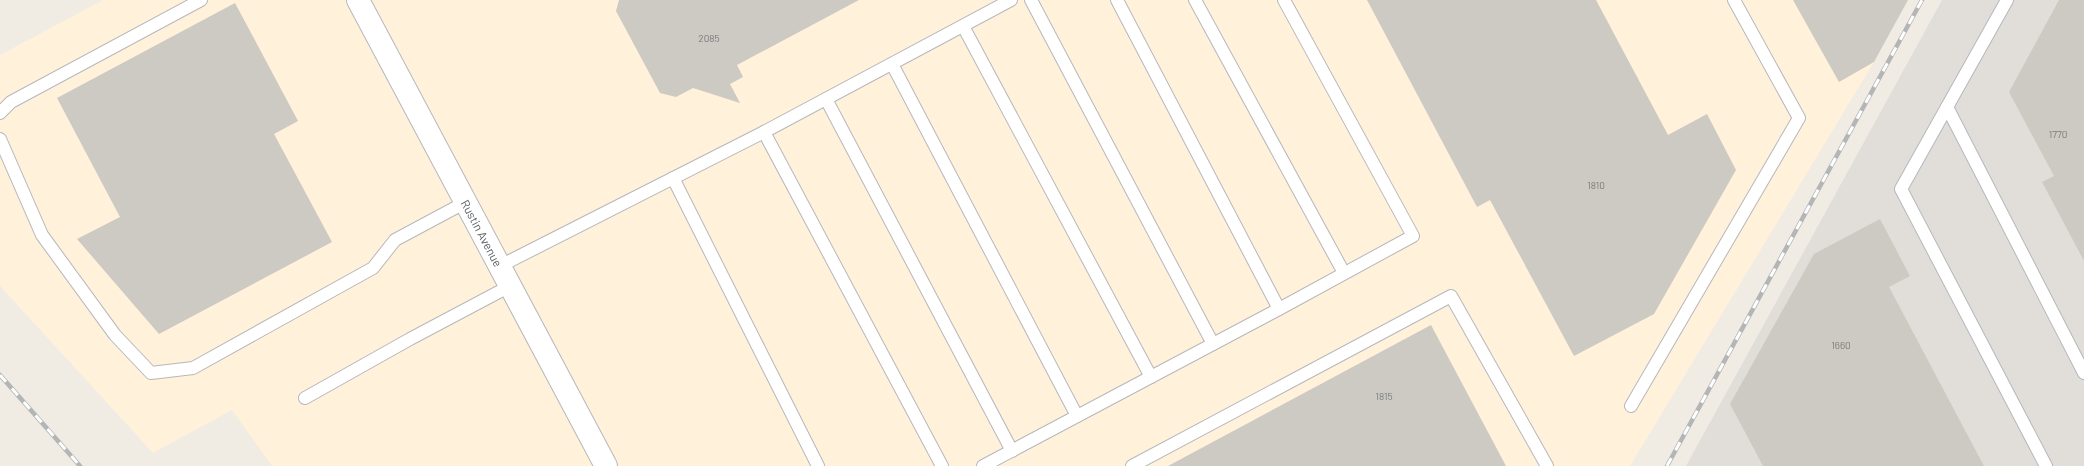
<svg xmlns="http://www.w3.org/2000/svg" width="2084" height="466" viewBox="0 0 2084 466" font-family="Barlow,sans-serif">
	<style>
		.commercial { fill: #fff1da }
		.industrial { fill: #e1ded9 }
		.building { fill: #cdc9c3 }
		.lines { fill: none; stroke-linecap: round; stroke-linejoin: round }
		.service-casing { stroke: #b5b8bc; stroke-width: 14 }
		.minor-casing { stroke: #b5b8bc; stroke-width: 24 }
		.service { stroke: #fff; stroke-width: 12 }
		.minor { stroke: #fff; stroke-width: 22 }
		.rail-casing { stroke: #b4b5b6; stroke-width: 4.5 }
		.rail { stroke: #fff; stroke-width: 3; stroke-dasharray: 9; stroke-linecap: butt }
		.labels { text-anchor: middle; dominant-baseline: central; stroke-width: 3.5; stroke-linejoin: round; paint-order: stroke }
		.number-label { font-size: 10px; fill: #787c7d }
		.street-label { font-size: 12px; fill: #5c6266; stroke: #fff }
	</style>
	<rect width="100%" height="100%" fill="#f0ece4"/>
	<polygon class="commercial" points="103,0 1908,0 1874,62 1630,466 272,466 232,410 153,453 0,286 0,55"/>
	<polygon class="industrial" points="1942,0 2084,0 2084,466 1686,466"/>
	<g class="building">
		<polygon points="619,0 859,0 737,65 743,77 730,84 740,103 693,88 676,97 660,93 616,11"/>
		<polygon points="1367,0 1596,0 1668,135 1707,114 1736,170 1654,314 1574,356 1490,200 1477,207"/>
		<polygon points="1793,0 1908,0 1874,62 1839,82"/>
		<polygon points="2059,0 2084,0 2084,261 2042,182 2054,176 2009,92"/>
		<polygon points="235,3 298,121 274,134 332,242 159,334 77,239 120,217 57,98"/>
		<polygon points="1880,219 1910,276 1889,287 1984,466 1763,466 1730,404 1814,254"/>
		<polygon points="1431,325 1506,466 1168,466"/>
	</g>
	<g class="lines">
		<g class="service-casing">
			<g id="service">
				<polyline points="1031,0 1213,344"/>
				<polyline points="1195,0 1344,273"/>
				<polyline points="963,26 1151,377"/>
				<polyline points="892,64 1077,416"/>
				<polyline points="826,99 1012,451"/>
				<polyline points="1947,107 2007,0"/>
				<polyline points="0,113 11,102 201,0"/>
				<polyline points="764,132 942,466"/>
				<polyline points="0,139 42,235 115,335 151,373 193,368 373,268 395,240 466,202"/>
				<polyline points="673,178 818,466"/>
				<polyline points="500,266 764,132 1011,0"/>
				<polyline points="1279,309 1413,236 1284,0"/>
				<polyline points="305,398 410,339 510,286"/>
				<polyline points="1631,406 1799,118 1734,0"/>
				<polyline points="983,466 1279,309 1117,0"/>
				<polyline points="1132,466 1451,296 1547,466"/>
				<polyline points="2046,466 1901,189 1947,107 2084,373"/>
			</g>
		</g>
		<g class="minor-casing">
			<polyline id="minor" points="358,0 606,466"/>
		</g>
		<use href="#service" class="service"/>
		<use href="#minor" class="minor"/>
		<g class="rail-casing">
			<g id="rail">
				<polyline points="0,375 80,466"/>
				<polyline points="1667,466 1922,0"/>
			</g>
		</g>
		<use href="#rail" class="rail"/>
	</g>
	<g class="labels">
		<g class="number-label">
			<text x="709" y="38">2085</text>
			<text x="2058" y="134">1770</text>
			<text x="1596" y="185">1810</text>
			<text x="1841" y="345">1660</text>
			<text x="1384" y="396">1815</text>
		</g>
		<g class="street-label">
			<text transform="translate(482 233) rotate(62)">Rustin Avenue</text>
		</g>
	</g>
</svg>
